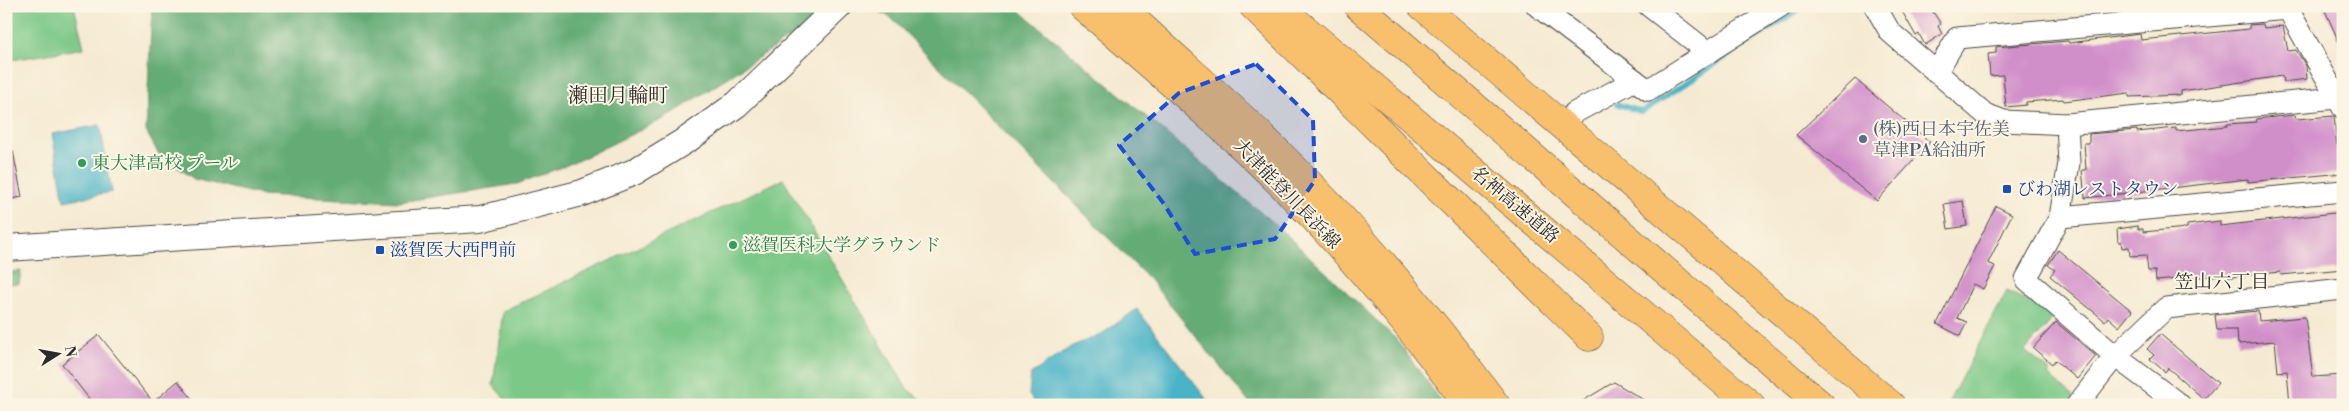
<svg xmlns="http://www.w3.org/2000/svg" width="2349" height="411" viewBox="0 0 2349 411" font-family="'Libre Bodoni','Noto Serif JP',serif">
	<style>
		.green { fill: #7bc887; stroke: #537a59 }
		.forest { fill: #64ac74; stroke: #486c50 }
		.water { fill: #4ab4c8; stroke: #3a707a }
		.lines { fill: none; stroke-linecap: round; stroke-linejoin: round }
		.stream { stroke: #4ab4c8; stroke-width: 5.5 }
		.building { fill: #d18fca }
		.minor-casing { stroke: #494844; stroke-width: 23 }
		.tertiary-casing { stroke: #494844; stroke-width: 28 }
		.primary-casing { stroke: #494844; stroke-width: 29 }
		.motorway-casing { stroke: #494844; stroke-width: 29 }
		.minor { stroke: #fff; stroke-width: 21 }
		.tertiary { stroke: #fff; stroke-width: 26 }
		.primary { stroke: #f8bf6c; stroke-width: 28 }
		.motorway { stroke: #f8bf6c; stroke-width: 28 }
		.marked { fill: #1d4ed8; fill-opacity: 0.2; stroke: #1d4ed8; stroke-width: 4; stroke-dasharray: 10 6; stroke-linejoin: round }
		.service-dot { fill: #5c6f8a; stroke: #fcf5e5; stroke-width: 2 }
		.leisure-dot { fill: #2e9e5b; stroke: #fcf5e5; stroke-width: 2 }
		.transit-dot { fill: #1a4fb4; stroke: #fcf5e5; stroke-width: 2 }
		.labels { text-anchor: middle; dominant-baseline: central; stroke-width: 4; stroke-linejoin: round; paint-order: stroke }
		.service-label { font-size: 18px; fill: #4e5e75; stroke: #fcf5e5; text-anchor: start }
		.leisure-label { font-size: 18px; fill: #27864d; stroke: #fcf5e5; text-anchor: start }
		.transit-label { font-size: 18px; fill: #164399; stroke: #fcf5e5; text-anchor: start }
		.street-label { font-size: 18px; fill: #2b2b2b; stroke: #fcf5e5 }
		.neighbourhood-label { font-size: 19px; fill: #2b2b2b; stroke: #fcf5e5 }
		.quarter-label { font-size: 20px; fill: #2b2b2b; stroke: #fcf5e5 }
	</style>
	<rect width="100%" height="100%" fill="#fcf5e5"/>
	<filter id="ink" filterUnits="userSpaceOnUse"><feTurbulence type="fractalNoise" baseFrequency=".02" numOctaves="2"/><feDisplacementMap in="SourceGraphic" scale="10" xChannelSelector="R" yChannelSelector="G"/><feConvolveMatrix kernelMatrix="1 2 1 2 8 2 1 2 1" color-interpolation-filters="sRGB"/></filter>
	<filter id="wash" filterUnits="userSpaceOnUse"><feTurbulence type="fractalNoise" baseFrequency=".0096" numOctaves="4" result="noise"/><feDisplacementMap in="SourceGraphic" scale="20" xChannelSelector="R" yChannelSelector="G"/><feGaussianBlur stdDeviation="1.12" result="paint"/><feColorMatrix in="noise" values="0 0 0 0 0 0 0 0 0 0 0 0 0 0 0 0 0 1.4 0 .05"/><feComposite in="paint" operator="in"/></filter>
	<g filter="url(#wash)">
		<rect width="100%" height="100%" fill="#f5ead1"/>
		<g class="green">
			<polygon points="6,6 74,6 84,48 6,61"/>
			<polygon points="783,179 907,389 928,405 510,405 493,385 503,311"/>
			<polygon points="2007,291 2027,301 2039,299 2056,315 2025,351 2050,371 2048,375 2074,397 2067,405 1947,405"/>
		</g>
		<g class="forest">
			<polygon points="152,6 838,6 669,116 577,161 517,184 399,202 261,195 194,179 158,153 146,131"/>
			<polygon points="870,6 1014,6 1277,226 1396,339 1444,405 1251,405 1150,280 891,18"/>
			<polygon points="21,271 19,284 6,284 6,272"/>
		</g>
		<g class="water">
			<polygon points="100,125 112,192 64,201 52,134"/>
			<polygon points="1137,309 1211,405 1036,405 1029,395 1031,374 1072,346 1100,335"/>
		</g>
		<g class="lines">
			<polyline class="stream" points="1617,104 1642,112 1804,6"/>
		</g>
		<g id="blocks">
			<g class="building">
				<polygon points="1899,6 1929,6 1941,24 1938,26 1942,34 1925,45 1919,34 1916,36"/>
				<polygon points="2323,6 2343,6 2343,51"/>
				<polygon points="2263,24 2264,28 2283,26 2288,51 2296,50 2306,66 2307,79 2283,82 2282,76 2181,91 2181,95 2129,97 2129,93 2064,101 2063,99 2026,102 2026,105 2006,107 2003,75 1990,76 1988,54 1996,53 1996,47 2068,41 2069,43 2140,34 2141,40 2249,29 2249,25"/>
				<polygon points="1855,79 1930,142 1877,201 1796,135"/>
				<polygon points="2295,115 2296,119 2334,116 2337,145 2343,144 2343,173 2248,182 2248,179 2085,198 2082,170 2086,170 2084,143 2089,143 2089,134 2137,130 2137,132 2176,128 2176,131 2227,126 2227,124 2257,122 2256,119"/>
				<polygon points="13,151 22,197 6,200 6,152"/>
				<polygon points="1963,201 1967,226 1948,229 1944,204"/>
				<polygon points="1996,206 2012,214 1988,263 1995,266 1983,289 1973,284 1957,318 1967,322 1960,336 1937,324"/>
				<polygon points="2343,212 2343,269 2281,275 2280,272 2223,278 2223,275 2156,281 2155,271 2148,271 2146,255 2130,256 2129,247 2122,248 2121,242 2118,242 2117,229 2138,226 2138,229 2143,229 2143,232 2187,228 2187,225 2220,221 2220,226"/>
				<polygon points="2058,250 2132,311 2119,327 2108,317 2105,321 2050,276 2055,270 2048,265"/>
				<polygon points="2258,311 2259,321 2305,317 2313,377 2343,375 2343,405 2290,405 2287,371 2278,372 2275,341 2238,344 2237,330 2217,330 2215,315"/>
				<polygon points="2056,322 2096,356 2077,379 2055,360 2052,364 2033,348"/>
				<polygon points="2160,334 2218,383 2204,399 2168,368 2165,372 2150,359 2154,355 2147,349"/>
				<polygon points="99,335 153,402 178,381 197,405 94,405 62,364"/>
				<polygon points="1614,382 1652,405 1576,405"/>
			</g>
		</g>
	</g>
	<g filter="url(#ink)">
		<use href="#blocks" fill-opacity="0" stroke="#494844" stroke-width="1"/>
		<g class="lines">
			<g class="minor-casing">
				<g id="minor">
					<polyline points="1537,6 1648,90 1781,6"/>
					<polyline points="1649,6 1709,53"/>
					<polyline points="1875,6 1890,32 1985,114 2004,121 2067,124 2069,163 2060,217 2026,279 2115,356 2180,405"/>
					<polyline points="1936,73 1957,38 2288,9 2343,108"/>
					<polyline points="1574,113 1635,80"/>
					<polyline points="2067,124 2337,98"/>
					<polyline points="2060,217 2343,191"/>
					<polyline points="2077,405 2115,356 2166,308 2343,289"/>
				</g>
			</g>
			<g class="tertiary-casing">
				<polyline id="tertiary" points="6,248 480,219 582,193 634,172 688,139 737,104 839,6"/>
			</g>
			<g class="primary-casing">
				<g id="primary">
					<path d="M 1082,6 C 1134,51 1186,95 1236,141 C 1322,220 1399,311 1468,405"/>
					<path d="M 1120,6 C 1171,55 1226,100 1276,150 C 1357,229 1429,314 1496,405"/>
				</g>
			</g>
			<g class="motorway-casing">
				<g id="motorway">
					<polyline points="1253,6 1589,337"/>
					<polyline points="1278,6 1751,405"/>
					<polyline points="1358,6 1821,405"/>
					<polyline points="1422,6 1891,405"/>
				</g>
			</g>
			<use href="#minor" class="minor"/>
			<use href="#tertiary" class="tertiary"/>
			<use href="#primary" class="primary"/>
			<use href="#motorway" class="motorway"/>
		</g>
	</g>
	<path class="marked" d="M 1256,64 L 1313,120 L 1315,180 L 1275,239 L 1195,254 L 1164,204 L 1119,145 L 1179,93 Z"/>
	<circle class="service-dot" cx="1863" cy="139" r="5"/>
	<g class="leisure-dot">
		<circle cx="82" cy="163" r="5"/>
		<circle cx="733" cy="245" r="5"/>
	</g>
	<g class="transit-dot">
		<rect x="2002" y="184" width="10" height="10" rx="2.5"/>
		<rect x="375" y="245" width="10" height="10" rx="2.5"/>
	</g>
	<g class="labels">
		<g class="service-label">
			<text x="1873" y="129">(株)西日本宇佐美<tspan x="1873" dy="21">草津PA給油所</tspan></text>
		</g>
		<g class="leisure-label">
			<text x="92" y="163">東大津高校 プール</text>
			<text x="743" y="245">滋賀医科大学グラウンド</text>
		</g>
		<g class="transit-label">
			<text x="2017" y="189">びわ湖レストタウン</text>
			<text x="390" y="250">滋賀医大西門前</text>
		</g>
		<g class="street-label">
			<text transform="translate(1287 194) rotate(46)">大津能登川長浜線</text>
			<text transform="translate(1515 205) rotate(40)">名神高速道路</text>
		</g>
		<g class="neighbourhood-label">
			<text x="2222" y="282">笠山六丁目</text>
		</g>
		<g class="quarter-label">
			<text x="618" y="96">瀬田月輪町</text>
		</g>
	</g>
	<rect width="2349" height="411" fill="none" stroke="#fcf5e5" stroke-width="25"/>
	<g transform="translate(58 354) rotate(79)" stroke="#fcf5e5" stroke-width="4" paint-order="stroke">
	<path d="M0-4L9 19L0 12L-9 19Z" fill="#2b2b2b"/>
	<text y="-8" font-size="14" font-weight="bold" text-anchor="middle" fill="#2b2b2b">N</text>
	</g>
</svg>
